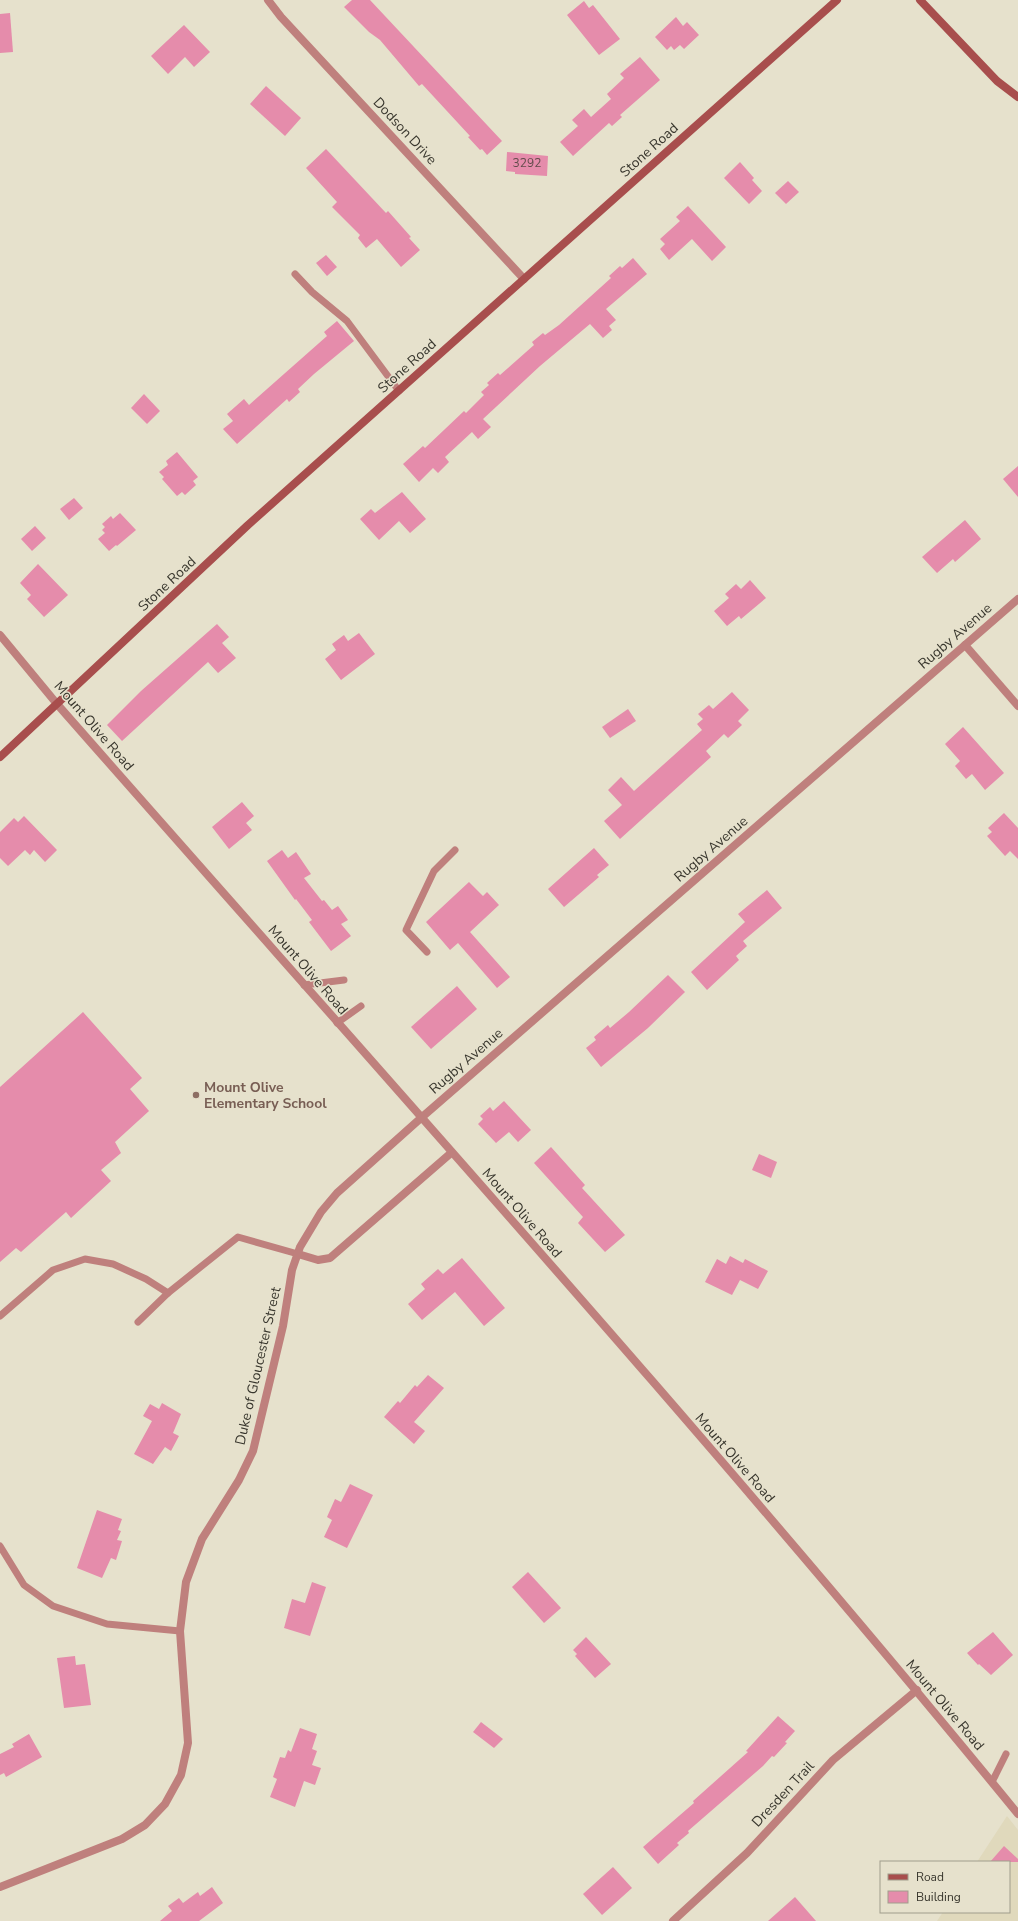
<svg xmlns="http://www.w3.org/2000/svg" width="1018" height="1921" viewBox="0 0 1018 1921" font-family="'Nunito Sans',sans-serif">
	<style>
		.built { fill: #e0d9bc }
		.building { fill: #e58cab }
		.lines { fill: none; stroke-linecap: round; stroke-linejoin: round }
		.lane { stroke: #bf807d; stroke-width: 7 }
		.street { stroke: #bf807d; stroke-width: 8 }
		.secondary { stroke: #a84e4d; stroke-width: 8 }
		.education-dot { fill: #8d6e63; stroke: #e6e1cc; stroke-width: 1.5 }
		.labels { text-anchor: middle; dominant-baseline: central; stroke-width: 3; stroke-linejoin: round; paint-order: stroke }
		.number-label { font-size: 12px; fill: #634c4c }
		.street-label { font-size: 14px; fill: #38362d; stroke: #e6e1cc }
		.education-label { font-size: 14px; font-weight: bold; fill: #785e54; stroke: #e6e1cc; text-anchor: start }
	</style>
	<rect width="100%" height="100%" fill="#e6e1cc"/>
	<polygon class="built" points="1007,1816 1018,1830 1018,1921 937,1921 943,1912 1009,1912 1009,1862 977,1862"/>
	<g class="building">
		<polygon points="352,0 370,0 502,141 487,155 482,149 480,150 468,137 470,136 422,84 419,86 380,40 369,32 344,7"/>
		<polygon points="584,1 589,8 593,5 620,39 599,55 567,15"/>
		<polygon points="10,13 13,52 0,53 0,14"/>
		<polygon points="676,17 683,26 687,22 699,35 684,49 680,45 674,50 671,46 667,50 655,37"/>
		<polygon points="184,25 210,52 194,67 185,57 168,74 151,56"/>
		<polygon points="640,57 660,80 620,115 622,117 612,126 609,123 573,156 560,142 578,126 572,120 584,109 591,117 611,99 607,94 624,78 620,74"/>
		<polygon points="266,86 301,118 285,136 250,104"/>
		<polygon points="326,149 386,213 388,211 411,237 409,238 420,250 401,267 377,239 366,248 358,238 360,235 332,207 337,202 306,168"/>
		<polygon points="507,152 548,156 547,176 515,174 515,172 506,171"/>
		<polygon points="740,162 754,178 752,180 762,191 749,204 724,178"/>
		<polygon points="788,181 799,192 786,204 775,193"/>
		<polygon points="688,206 726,247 712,261 692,239 669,260 660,249 665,244 660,239 680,221 676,217"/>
		<polygon points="326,255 337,267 327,276 316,263"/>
		<polygon points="633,258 647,274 606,309 616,320 609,326 612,330 603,338 590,324 540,366 483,419 491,427 478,439 472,432 445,457 449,462 438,473 433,468 419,482 403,464 423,446 425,448 464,411 466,413 484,395 481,392 489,385 487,383 498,373 500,375 534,345 532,342 543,333 545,335 559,325 611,278 609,276 620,266 622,268"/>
		<polygon points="337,321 354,341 314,374 298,389 300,392 289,402 287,399 237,444 223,429 233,421 227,414 244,399 249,405 327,336 324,332"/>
		<polygon points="144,394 160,411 147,424 131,408"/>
		<polygon points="177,452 198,477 193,481 196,485 185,495 182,492 177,496 162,479 164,477 159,472 168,465 166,461"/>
		<polygon points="1018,466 1018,497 1003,479"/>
		<polygon points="402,492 426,519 410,533 399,521 379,540 360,519 371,509 375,513"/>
		<polygon points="74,498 83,508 69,520 60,509"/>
		<polygon points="120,513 136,530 117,546 116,545 109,551 98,539 105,533 102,530 105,527 102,524 111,516 113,519"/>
		<polygon points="965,520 981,539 955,562 953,559 937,573 922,557"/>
		<polygon points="35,526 46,538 32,551 21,539"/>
		<polygon points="38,564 68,595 44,617 27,599 31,595 20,583"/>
		<polygon points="750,580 766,598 741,619 739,616 727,626 714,611 729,598 725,594 736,584 741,589"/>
		<polygon points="217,624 229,637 222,643 236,658 218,673 208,662 122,741 107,725 141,691"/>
		<polygon points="359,633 375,654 341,680 325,659 336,650 332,644 344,635 348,641"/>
		<polygon points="732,692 749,710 738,721 742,725 728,738 724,734 706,751 711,757 620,839 604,821 622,805 608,790 621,777 634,791 702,730 697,724 703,719 698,714 709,705 713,709"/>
		<polygon points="628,709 636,721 610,738 602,727"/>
		<polygon points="963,727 1004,773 985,790 972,774 966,779 955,766 960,761 945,744"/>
		<polygon points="242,802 254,816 246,823 252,830 229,849 212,827"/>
		<polygon points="1004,813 1018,828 1018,859 1010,851 1005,856 987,836 992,832 988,828"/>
		<polygon points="24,816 57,850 45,862 34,850 30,855 25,850 8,866 0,858 0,832 14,818 18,822"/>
		<polygon points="594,848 609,865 597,875 599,877 564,907 548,889"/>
		<polygon points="282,850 288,858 296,852 311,874 304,878 322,901 324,900 332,910 338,906 348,920 341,924 351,936 331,951 309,922 312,920 296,899 295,900 267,861"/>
		<polygon points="469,882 483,896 487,892 499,905 470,932 510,977 497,988 458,943 450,950 426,922"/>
		<polygon points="767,890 782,908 743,941 747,946 736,956 739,960 707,990 691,972 745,922 738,914"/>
		<polygon points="668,975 685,992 648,1028 601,1067 586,1048 596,1040 594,1037 608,1025 610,1028 629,1012"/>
		<polygon points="457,986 477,1009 431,1049 411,1027"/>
		<polygon points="83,1012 142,1078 130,1089 149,1111 115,1142 121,1153 101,1170 111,1181 71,1218 66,1212 21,1252 16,1248 0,1262 0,1087"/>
		<polygon points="504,1101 531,1130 518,1142 509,1132 496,1143 478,1124 483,1119 480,1116 490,1107 493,1111"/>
		<polygon points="551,1147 585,1185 582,1188 625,1235 605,1252 578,1223 583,1217 534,1163"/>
		<polygon points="759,1154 777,1162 771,1178 752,1170"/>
		<polygon points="730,1256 743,1263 745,1259 768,1271 758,1289 740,1280 732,1295 705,1282 717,1259 726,1264"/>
		<polygon points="462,1258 505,1308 484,1326 455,1292 422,1320 408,1304 425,1289 421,1284 438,1269 443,1274"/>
		<polygon points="428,1375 444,1388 414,1422 425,1431 414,1444 384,1417 398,1401 400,1403 415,1385 417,1387"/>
		<polygon points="162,1403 181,1414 173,1433 179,1436 171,1451 165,1447 153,1464 134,1454 152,1421 143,1416 150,1404 159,1409"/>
		<polygon points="350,1484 373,1495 347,1548 324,1537 332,1520 327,1517 335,1499 341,1502"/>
		<polygon points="97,1510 122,1519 118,1530 121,1531 117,1540 122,1541 116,1560 111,1558 102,1578 77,1568"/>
		<polygon points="528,1572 561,1608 544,1623 512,1587"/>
		<polygon points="312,1582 326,1587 310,1636 284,1628 292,1599 305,1603"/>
		<polygon points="993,1632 1013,1655 991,1675 979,1664 978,1665 967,1653"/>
		<polygon points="586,1637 611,1664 595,1678 575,1656 577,1654 573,1650"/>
		<polygon points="75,1656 76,1665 85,1664 91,1705 64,1708 57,1658"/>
		<polygon points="778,1716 795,1731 785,1742 787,1743 774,1757 772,1756 763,1766 688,1831 689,1833 677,1843 679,1845 658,1864 643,1847 694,1803 693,1801 748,1752 746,1751"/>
		<polygon points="481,1722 503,1739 494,1748 473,1732"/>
		<polygon points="300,1728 317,1734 312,1749 317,1751 312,1765 321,1768 315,1785 304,1781 295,1807 270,1797 277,1779 273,1777 280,1757 285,1758 288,1750 291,1752"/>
		<polygon points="29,1734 42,1757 6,1777 4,1773 0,1775 0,1754 14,1747 12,1744"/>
		<polygon points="1004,1846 1018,1859 1018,1862 990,1862"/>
		<polygon points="613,1867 632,1888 602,1915 583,1894"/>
		<polygon points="212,1887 223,1903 199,1921 160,1921 172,1911 168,1906 179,1898 183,1903 198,1892 200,1896"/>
		<polygon points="795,1897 816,1921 768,1921"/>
	</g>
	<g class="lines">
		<g class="lane">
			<polyline points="295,274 312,292 347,321 399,391"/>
			<polyline points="427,952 406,930 434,871 455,850"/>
			<polyline points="304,985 344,980"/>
			<polyline points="337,1023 361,1006"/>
			<polyline points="0,1316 53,1270 85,1259 113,1264 146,1279 168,1293"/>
			<polyline points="138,1322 168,1293 238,1237 298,1254"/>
			<polyline points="0,1546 24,1585 53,1606 107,1624 180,1631"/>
			<polyline points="992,1782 1006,1754"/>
		</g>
		<g class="street">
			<polyline points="268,0 281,17 524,279"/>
			<path d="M 0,635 L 57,704 C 380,1072 709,1436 1018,1814"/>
			<polyline points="965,645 1018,706"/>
			<polyline points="298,1254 318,1260 330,1258 451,1153"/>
			<polyline points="0,1887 122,1839 145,1825 165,1804 181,1775 188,1743 180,1631 186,1582 202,1539 239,1480 253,1451 283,1326 292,1270 300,1247 321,1212 337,1193 421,1118 1018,599"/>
			<polyline points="673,1921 747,1853 833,1760 917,1690"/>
		</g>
		<g class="secondary">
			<polyline points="920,0 997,81 1018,97"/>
			<polyline points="0,757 248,525 837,0"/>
		</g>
	</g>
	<circle class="education-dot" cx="196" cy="1095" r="4"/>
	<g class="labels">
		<g class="number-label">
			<text x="527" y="163">3292</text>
		</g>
		<g class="street-label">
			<text transform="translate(405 131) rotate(47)">Dodson Drive</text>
			<text transform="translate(649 150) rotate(-42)">Stone Road</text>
			<text transform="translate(407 366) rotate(-42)">Stone Road</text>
			<text transform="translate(167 584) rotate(-43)">Stone Road</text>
			<text transform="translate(955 636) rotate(-41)">Rugby Avenue</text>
			<text transform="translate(94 726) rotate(49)">Mount Olive Road</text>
			<text transform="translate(711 849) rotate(-41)">Rugby Avenue</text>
			<text transform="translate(308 970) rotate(49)">Mount Olive Road</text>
			<text transform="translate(466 1061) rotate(-41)">Rugby Avenue</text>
			<text transform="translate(522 1213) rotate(49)">Mount Olive Road</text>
			<text transform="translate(258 1366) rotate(-77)">Duke of Gloucester Street</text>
			<text transform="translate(735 1458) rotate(49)">Mount Olive Road</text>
			<text transform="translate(945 1705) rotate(50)">Mount Olive Road</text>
			<text transform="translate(783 1794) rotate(-47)">Dresden Trail</text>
		</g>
		<g class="education-label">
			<text x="204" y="1087">Mount Olive<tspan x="204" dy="16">Elementary School</tspan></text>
		</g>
	</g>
	<rect x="880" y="1861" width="130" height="52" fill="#e6e1cc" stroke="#a09d8c"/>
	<rect x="888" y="1874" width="20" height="6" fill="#a84e4d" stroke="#a09d8c"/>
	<text x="916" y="1881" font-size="12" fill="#38362d">Road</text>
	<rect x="888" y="1891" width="20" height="12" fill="#e58cab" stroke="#a09d8c"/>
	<text x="916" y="1901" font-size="12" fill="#38362d">Building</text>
</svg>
